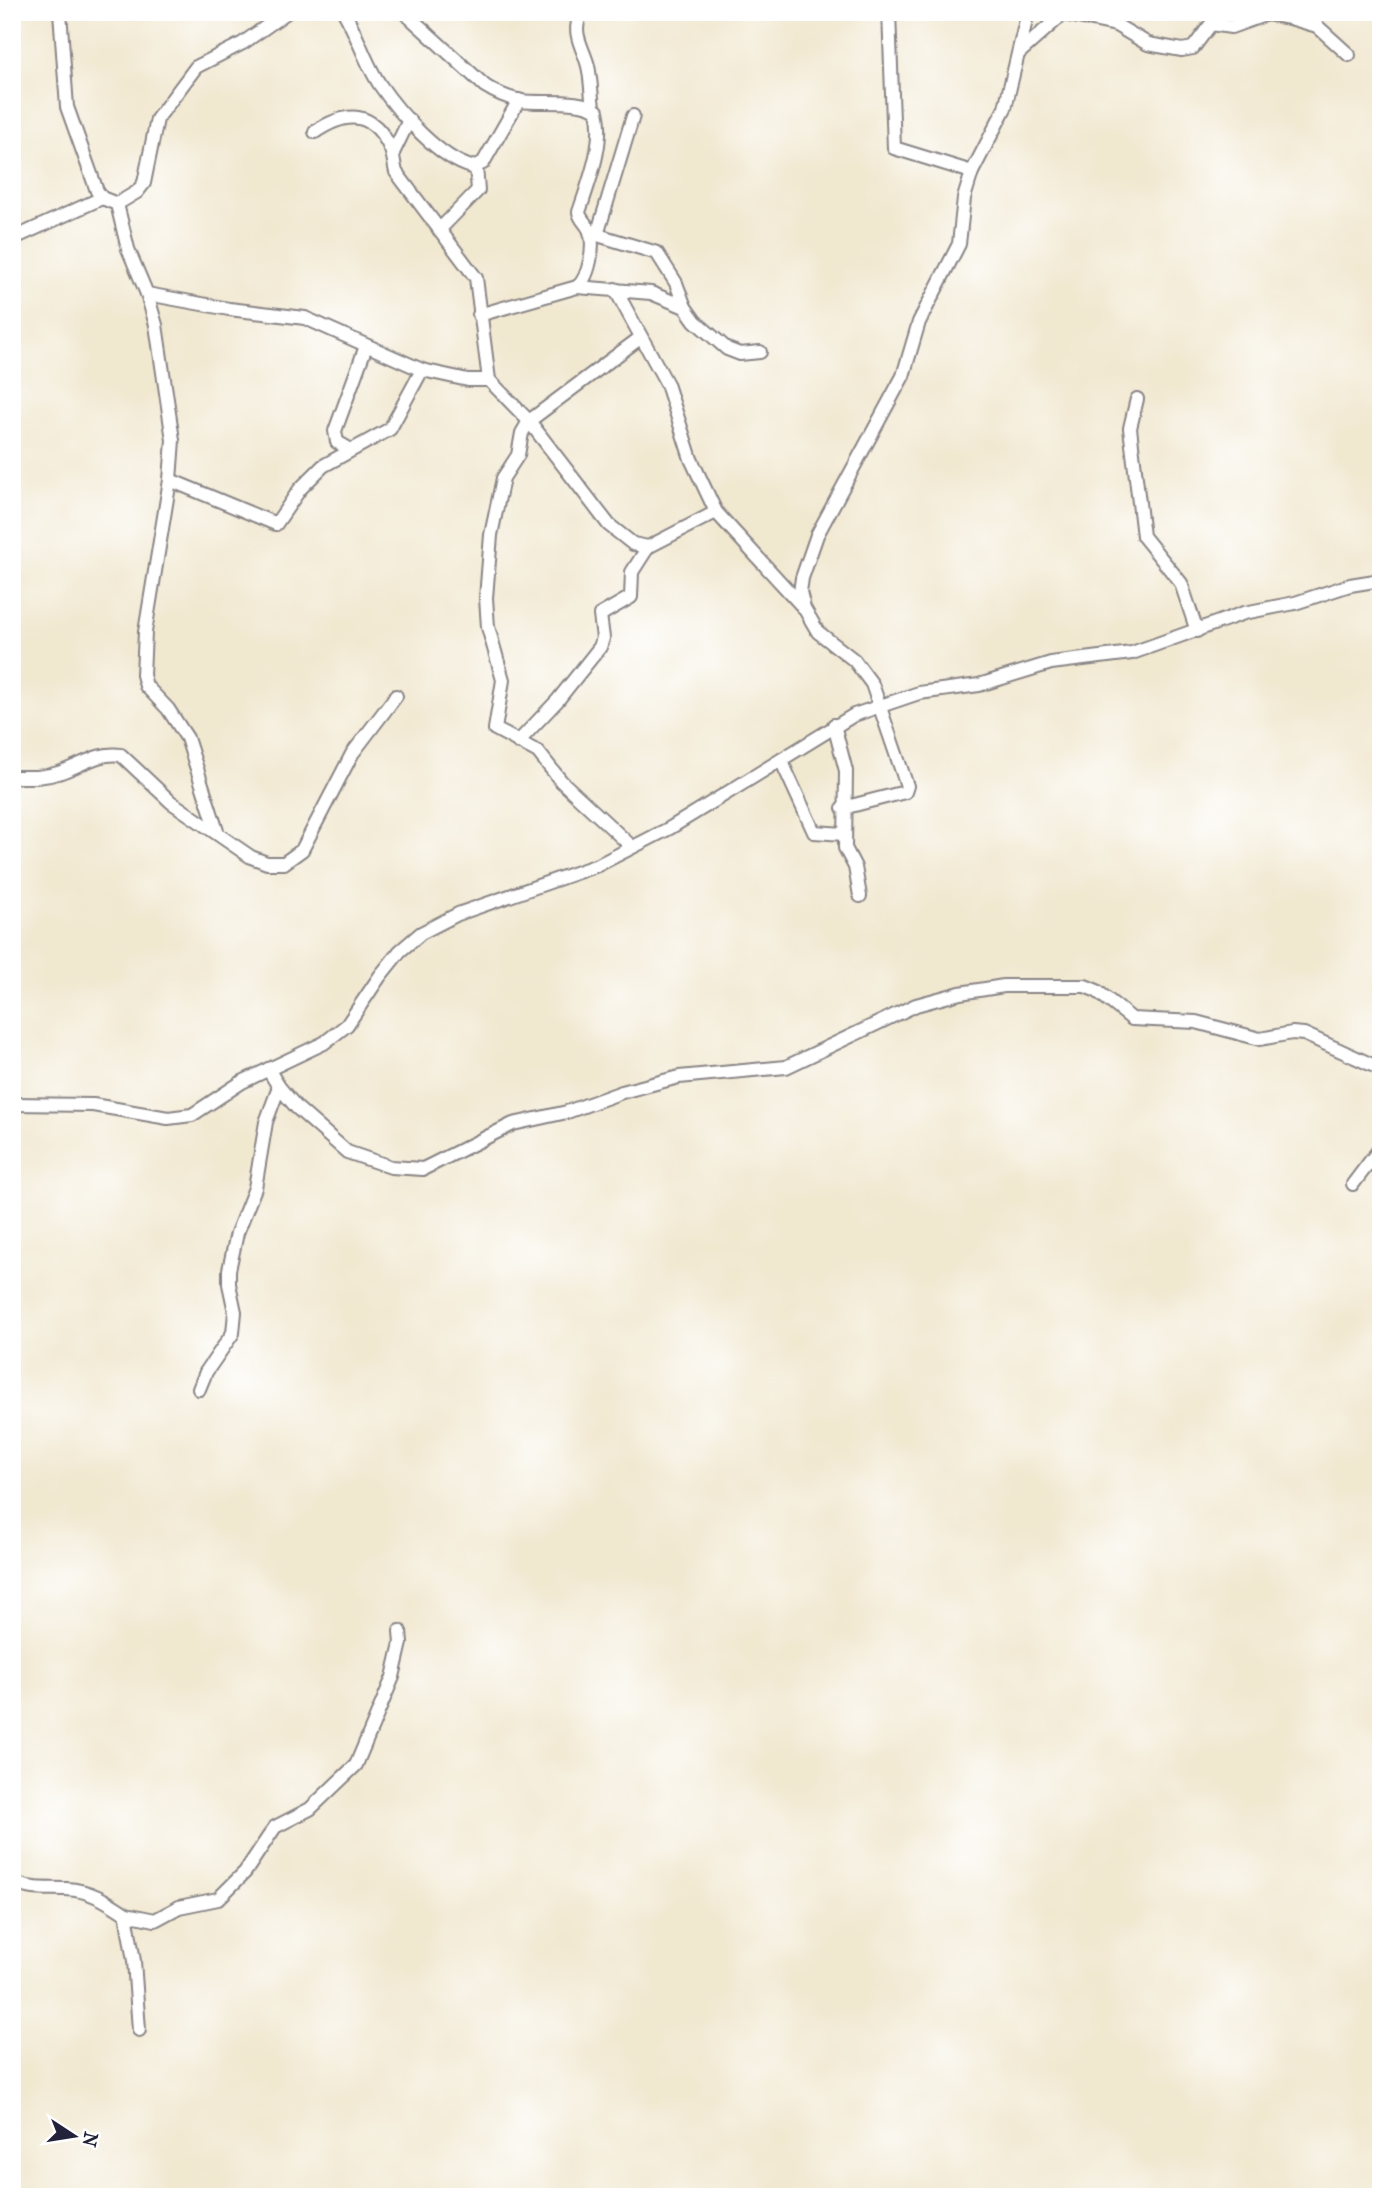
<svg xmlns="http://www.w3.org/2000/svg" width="1393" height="2209" viewBox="0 0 1393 2209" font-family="'IM FELL French Canon',serif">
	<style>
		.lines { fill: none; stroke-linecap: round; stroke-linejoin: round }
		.minor-casing { stroke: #8a8586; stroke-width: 16 }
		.minor { stroke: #fff; stroke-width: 12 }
	</style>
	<rect width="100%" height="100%" fill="#fff"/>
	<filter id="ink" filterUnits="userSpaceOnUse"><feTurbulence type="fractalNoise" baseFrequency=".0143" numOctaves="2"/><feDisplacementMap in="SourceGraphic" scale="14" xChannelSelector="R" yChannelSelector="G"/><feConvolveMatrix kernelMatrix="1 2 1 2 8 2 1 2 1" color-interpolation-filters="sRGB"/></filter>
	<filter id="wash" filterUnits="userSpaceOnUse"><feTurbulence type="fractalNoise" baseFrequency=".00686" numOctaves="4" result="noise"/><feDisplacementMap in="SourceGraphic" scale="28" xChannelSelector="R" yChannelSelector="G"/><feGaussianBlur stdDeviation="1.57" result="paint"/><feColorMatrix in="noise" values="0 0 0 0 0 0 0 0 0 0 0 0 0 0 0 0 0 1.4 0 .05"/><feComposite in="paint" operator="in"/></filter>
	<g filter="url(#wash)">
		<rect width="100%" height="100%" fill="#f1e8d0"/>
	</g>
	<g filter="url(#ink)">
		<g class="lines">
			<g class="minor-casing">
				<g id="minor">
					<polyline points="60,12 67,107 97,191 102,198 117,204 128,249 147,294 156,325 173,440 170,480 145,632 143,675 146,686 168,709 187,738 218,834"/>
					<path d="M 344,12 C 358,36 365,63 380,85 C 399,113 440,159 472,167 L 483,163 L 519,100"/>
					<path d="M 404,12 L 485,86 C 496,93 508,98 521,101 C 540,104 584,98 597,111 C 605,142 589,182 579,212 C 580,220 588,224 590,232 C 595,246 589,278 577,287"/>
					<path d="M 582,12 C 570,33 583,46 588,66 C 591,79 591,93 593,107"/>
					<polyline points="889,12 894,148 972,172"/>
					<polyline points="1054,12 1116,25 1148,44 1182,50 1193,48 1211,24 1231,27 1267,14 1290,18 1317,26 1349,55"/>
					<polyline points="1019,53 1065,12"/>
					<path d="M 315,132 C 348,110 374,111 391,150 C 394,157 394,165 396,172 L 476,278 L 489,380 L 529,421 L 609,525 L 633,544 L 648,547 L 716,512"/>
					<polyline points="393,153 409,120"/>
					<polyline points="117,204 137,192 144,183 157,119 196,67 243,43 287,12"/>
					<polyline points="439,230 478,190 476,167"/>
					<polyline points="591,233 657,253 676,283 685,307"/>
					<polyline points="597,235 633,116"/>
					<polyline points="12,239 102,198"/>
					<polyline points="615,289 667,384 691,459 716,512 803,607"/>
					<polyline points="147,294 229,309 305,318 422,370 468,380 489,380"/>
					<polyline points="479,315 577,287 651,293 685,307 695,321 727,349 740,354 760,352"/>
					<polyline points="1137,399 1130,428 1143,536 1181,583 1197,631"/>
					<polyline points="351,450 337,442 335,431 366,346"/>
					<polyline points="170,480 276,524 300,489 323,466 390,429 422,370"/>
					<polyline points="834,725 846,771 845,848 855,867 860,896"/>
					<polyline points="518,742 557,701 600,647 603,638 600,615 631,597 632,572 648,547"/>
					<polyline points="781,760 814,832 844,834"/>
					<path d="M 12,777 C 28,777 43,778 58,773 C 79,767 99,751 121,755 L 171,802 L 251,857 L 267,863 L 284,863 L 302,850 L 352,754 L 396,696"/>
					<polyline points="843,808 905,792 907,786 872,684 854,660 818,632 804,608 800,592 802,578 817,535 903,376 919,322 959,244 964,198 972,172 1005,108 1028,12"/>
					<polyline points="631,846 561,781 538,752 495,729 503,680 488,627 486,598 491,535 503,478 518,455 522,433 529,421 640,338"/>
					<polyline points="268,1069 279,1087 297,1108 347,1152 391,1167 423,1169 513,1124 567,1112 622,1092 679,1077 786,1067 916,1005 960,993 1004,986 1085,986 1097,991 1132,1019 1196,1022 1260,1039 1292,1033 1304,1034 1381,1069"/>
					<polyline points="12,1104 93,1105 168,1118 192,1115 242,1082 324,1043 347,1025 380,976 400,951 421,933 458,914 598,865 670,828 854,715 919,693 979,685 1051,663 1132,653 1244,613 1295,603 1350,585 1381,580"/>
					<polyline points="1353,1184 1381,1147"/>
					<polyline points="199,1389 206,1372 233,1333 235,1312 229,1284 229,1270 237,1233 255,1188 266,1122 279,1087"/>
					<path d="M 12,1881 C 30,1891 46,1888 66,1889 C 90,1890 107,1901 126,1914 L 134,1961 L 139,2030"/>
					<polyline points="126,1914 155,1920 179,1907 218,1899 245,1872 275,1827 310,1809 356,1765 393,1677 401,1643 400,1631"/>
				</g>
			</g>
			<use href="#minor" class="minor"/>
		</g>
	</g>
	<rect width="1393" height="2209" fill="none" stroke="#fff" stroke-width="42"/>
	<g transform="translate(74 2136) rotate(102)" stroke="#ffffff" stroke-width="5" paint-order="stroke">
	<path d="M0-5L12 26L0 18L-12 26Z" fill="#22223b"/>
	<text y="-10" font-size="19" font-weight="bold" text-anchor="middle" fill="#22223b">N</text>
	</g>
</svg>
